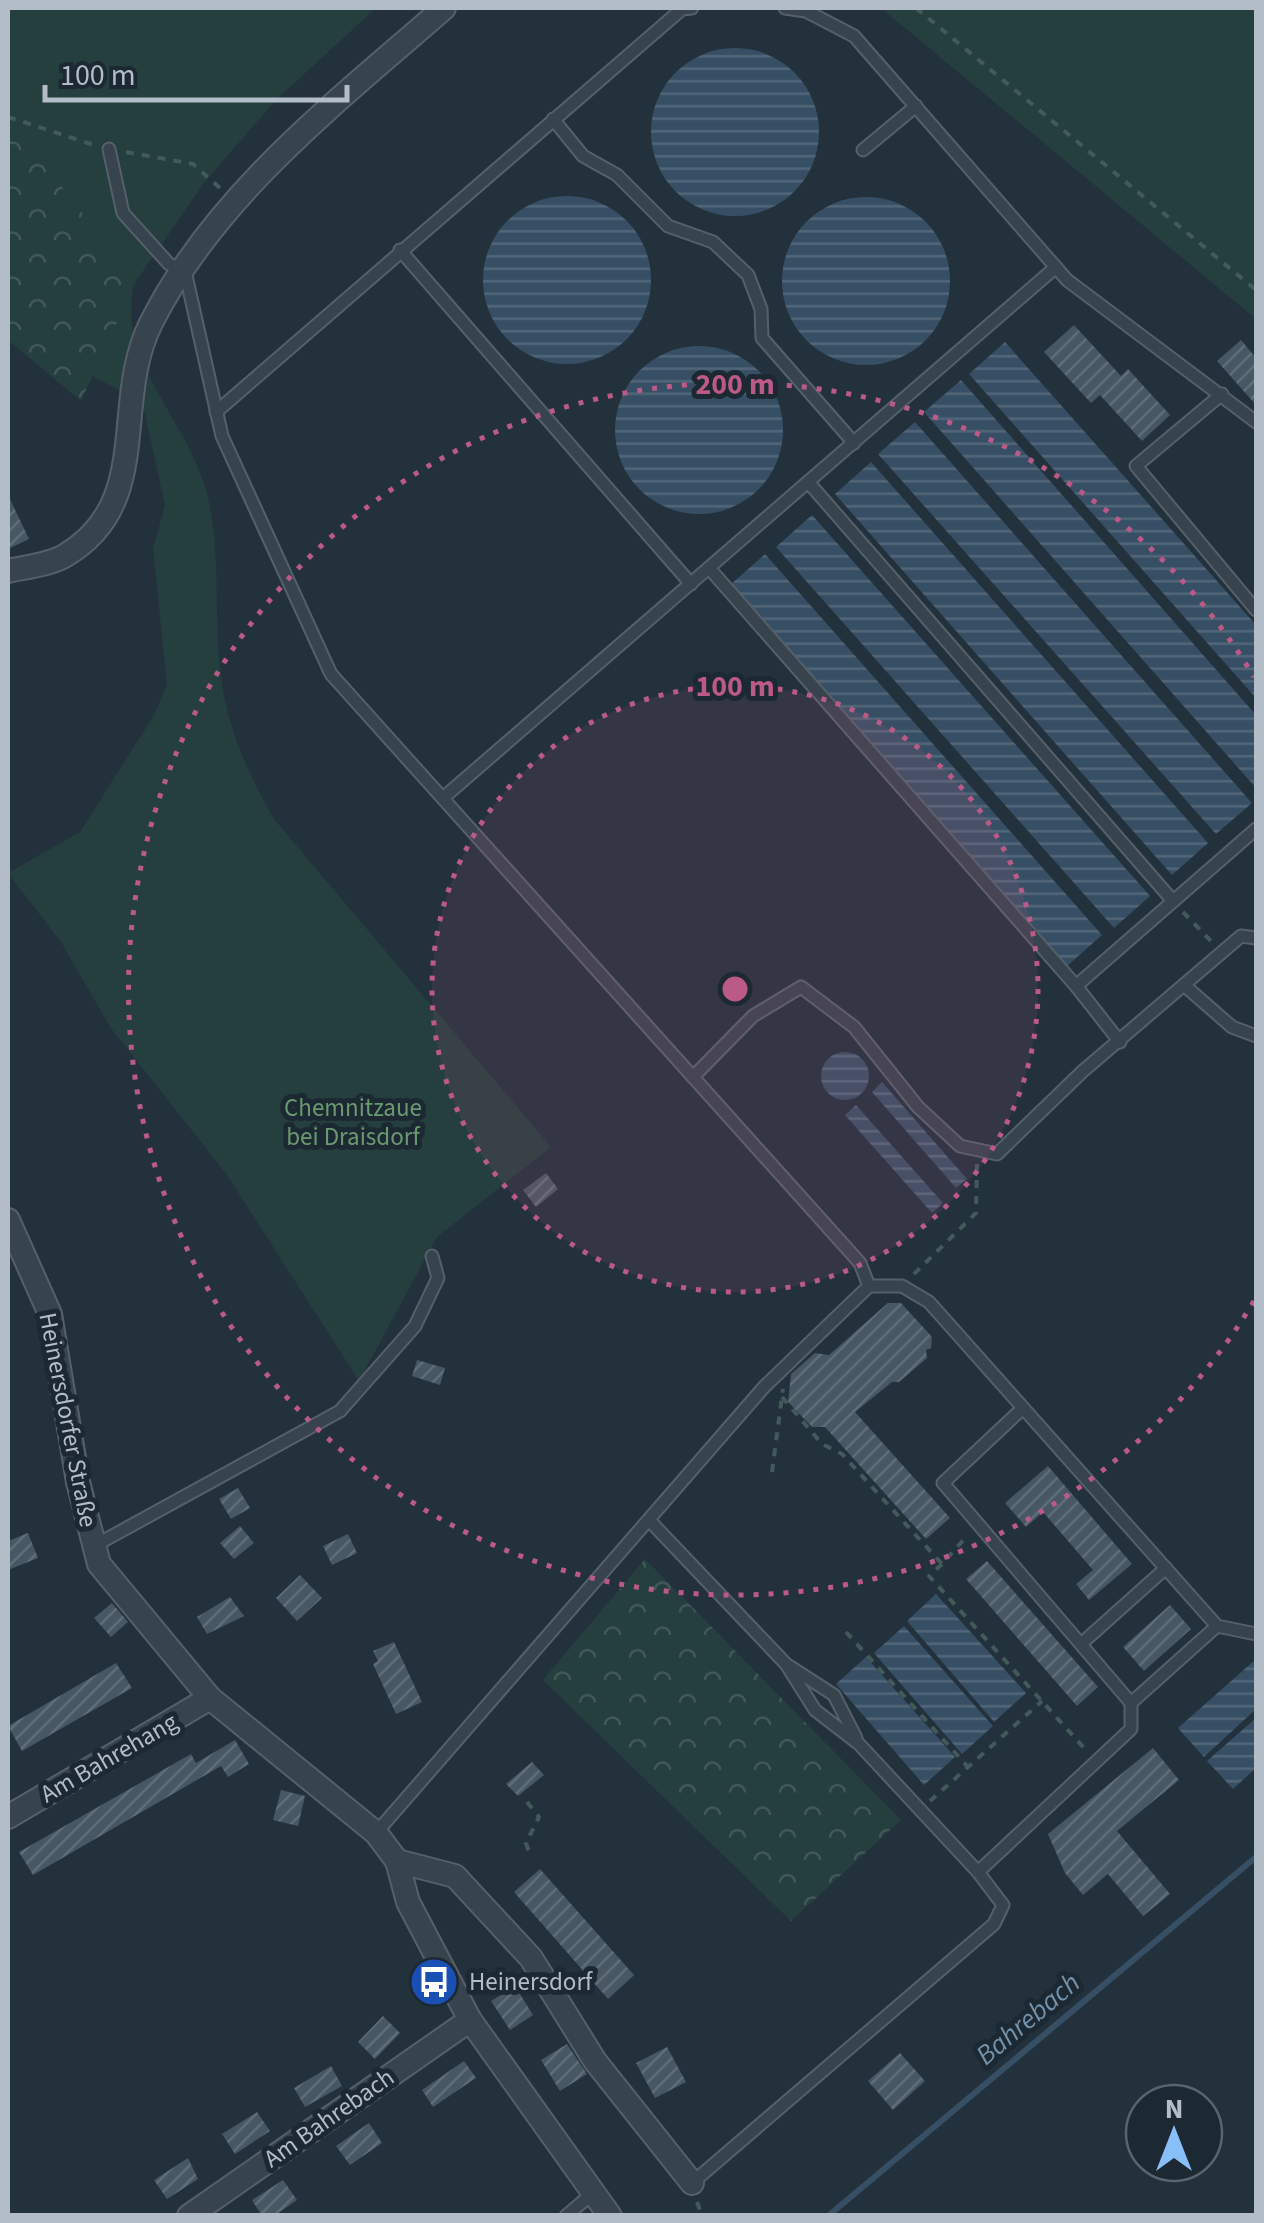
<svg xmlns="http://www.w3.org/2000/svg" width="1264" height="2223" viewBox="0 0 1264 2223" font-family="'Source Sans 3',sans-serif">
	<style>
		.green { fill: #253e3e }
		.forest { fill: url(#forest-crowns) }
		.water { fill: url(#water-rules) }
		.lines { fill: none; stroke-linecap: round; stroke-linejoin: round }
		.stream { stroke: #374f64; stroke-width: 6 }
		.building { fill: url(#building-hatch) }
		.lane-casing { stroke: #55606b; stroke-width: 15 }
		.street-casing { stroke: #55606b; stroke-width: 26 }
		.path { stroke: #435a5b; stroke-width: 4; stroke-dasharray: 8 8; stroke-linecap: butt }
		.lane { stroke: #37434d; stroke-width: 11 }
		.street { stroke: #37434d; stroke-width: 22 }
		.ring { fill: none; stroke: #bc5a87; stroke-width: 5; stroke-dasharray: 5 10 }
		.labels { text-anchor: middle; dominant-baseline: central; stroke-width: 10; stroke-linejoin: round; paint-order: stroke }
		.park-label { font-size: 25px; fill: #6a9970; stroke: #1c2832 }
		.street-label { font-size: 25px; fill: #b3bdc8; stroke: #1c2832 }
		.poi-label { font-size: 25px; fill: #b3bdc8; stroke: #1c2832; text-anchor: start }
		.water-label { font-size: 28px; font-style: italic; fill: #7392ac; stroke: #1c2832 }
		.centre { fill: #bc5a87; stroke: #1c2832; stroke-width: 5 }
		.ring-label { font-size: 30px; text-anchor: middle; font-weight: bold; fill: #bc5a87; stroke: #1c2832; stroke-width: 10; stroke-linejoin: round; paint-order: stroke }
	</style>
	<defs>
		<pattern id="forest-crowns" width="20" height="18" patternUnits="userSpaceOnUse" patternTransform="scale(2.5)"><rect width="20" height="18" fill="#253e3e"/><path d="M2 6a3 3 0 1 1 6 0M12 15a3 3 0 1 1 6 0" fill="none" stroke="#425858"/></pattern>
		<pattern id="water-rules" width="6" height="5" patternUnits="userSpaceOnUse" patternTransform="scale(2.5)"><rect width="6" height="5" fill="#374f64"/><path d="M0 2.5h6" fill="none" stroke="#526679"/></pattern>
		<pattern id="building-hatch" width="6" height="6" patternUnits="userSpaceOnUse" patternTransform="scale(2.5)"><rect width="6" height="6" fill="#475763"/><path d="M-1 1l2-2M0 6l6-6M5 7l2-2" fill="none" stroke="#5f6d78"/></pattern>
	</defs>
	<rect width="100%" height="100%" fill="#23313d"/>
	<g class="green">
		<path d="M 8,8 L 376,8 L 276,100 L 207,179 L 136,281 L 133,279 C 133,293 130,310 132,325 C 142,385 191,433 207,493 C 222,553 213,615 221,676 C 228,730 248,773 274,819 L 551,1147 L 437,1237 L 359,1381 L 227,1175 L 110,1027 L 61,942 L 8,873 L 80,832 L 154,715 L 167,685 L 153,549 L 165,505 L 142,401 L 97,379 L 64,347 L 8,314 Z"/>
		<polygon points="880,8 1256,8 1256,319 882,9"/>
	</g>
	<g class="forest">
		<polygon points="8,118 136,281 81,401 8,340"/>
		<polygon points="645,1559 901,1820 791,1921 543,1680"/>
	</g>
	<g class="water">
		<circle cx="735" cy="132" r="84"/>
		<circle cx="567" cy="280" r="84"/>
		<circle cx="866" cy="281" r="84"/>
		<polygon points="1005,342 1256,625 1256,698 969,374"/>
		<circle cx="699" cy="430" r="84"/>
		<polygon points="961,380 1256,715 1256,788 924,412"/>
		<polygon points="915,422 1252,803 1216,834 878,454"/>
		<polygon points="871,462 1208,843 1172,875 835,494"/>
		<polygon points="812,515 1150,896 1114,928 776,547"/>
		<polygon points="765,554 1102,935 1066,967 729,586"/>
		<circle cx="845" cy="1076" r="24"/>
		<polygon points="882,1082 967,1179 956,1188 872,1092"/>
		<polygon points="856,1105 943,1203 932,1213 845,1115"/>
		<polygon points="936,1594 1026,1693 994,1722 907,1621"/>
		<polygon points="904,1626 993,1726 962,1754 874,1653"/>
		<polygon points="866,1657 955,1757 924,1785 836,1684"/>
		<polygon points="1256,1659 1256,1709 1204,1757 1178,1728"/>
		<polygon points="1256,1718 1256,1768 1233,1789 1207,1761"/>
	</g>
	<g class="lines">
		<polyline class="stream" points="828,2216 1256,1857"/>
	</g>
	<g class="building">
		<polygon points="1074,325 1121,376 1128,369 1170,415 1142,441 1100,395 1091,403 1044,352"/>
		<polygon points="1241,340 1256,358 1256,405 1217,361"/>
		<polygon points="8,495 29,539 8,549"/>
		<polygon points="546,1173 558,1189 536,1207 523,1190"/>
		<polygon points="888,1303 901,1303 932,1337 931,1348 926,1350 927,1358 899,1382 892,1382 855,1412 950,1518 926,1539 825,1427 812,1427 788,1402 791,1374 815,1353 829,1355"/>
		<polygon points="417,1360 445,1368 440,1385 412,1376"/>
		<polygon points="1048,1466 1132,1564 1089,1600 1076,1584 1093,1570 1043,1512 1026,1527 1005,1503"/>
		<polygon points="238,1488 250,1508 231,1519 219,1499"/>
		<polygon points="240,1526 254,1543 234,1559 220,1543"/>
		<polygon points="28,1533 38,1558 8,1570 8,1541"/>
		<polygon points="348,1534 357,1553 332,1565 323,1546"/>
		<polygon points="987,1561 1098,1687 1077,1706 966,1579"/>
		<polygon points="300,1575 322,1598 297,1621 276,1598"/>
		<polygon points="230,1597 244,1616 207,1634 197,1617"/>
		<polygon points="112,1603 128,1622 111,1637 94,1618"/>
		<polygon points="1170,1605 1191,1629 1144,1671 1123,1647"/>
		<polygon points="394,1642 422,1702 396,1714 373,1664 378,1661 373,1651"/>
		<polygon points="116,1663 132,1688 22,1751 8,1726"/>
		<polygon points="235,1740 249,1764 228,1777 221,1766 33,1875 19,1852 191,1754 196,1763"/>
		<polygon points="1153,1748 1179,1780 1117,1831 1170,1894 1143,1916 1108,1874 1083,1895 1065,1873 1048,1834"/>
		<polygon points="532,1762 544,1775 518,1796 506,1784"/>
		<polygon points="281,1790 305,1796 298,1826 273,1820"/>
		<polygon points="540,1869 634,1975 608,1999 514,1892"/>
		<polygon points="515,1986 533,2015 510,2030 491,2001"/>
		<polygon points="383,2016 400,2033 375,2059 358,2042"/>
		<polygon points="567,2044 587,2074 560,2091 541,2060"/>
		<polygon points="667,2047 686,2082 655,2098 636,2063"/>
		<polygon points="900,2053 925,2081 893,2110 868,2081"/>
		<polygon points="464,2061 476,2078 433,2107 422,2090"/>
		<polygon points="331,2066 342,2086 305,2107 294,2088"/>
		<polygon points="257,2112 270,2131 235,2154 222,2134"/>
		<polygon points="369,2123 382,2143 350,2165 336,2146"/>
		<polygon points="188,2158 198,2179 167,2199 154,2180"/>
		<polygon points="283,2180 297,2200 274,2216 262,2216 252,2200"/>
	</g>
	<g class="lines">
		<g class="lane-casing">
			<g id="lane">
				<polyline points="785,8 806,11 854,36 1067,280 1256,422"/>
				<polyline points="553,119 583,156 617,175 668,226 713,242 748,275 761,309 762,338 854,443"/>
				<polyline points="109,149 123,213 169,264 185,271 222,436 331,674 860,1263 869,1286 764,1387 376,1833"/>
				<polyline points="863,150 916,106"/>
				<polyline points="400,250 691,584"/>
				<polyline points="1222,394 1136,466 1256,610"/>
				<polyline points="216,412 682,9 692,8"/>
				<polyline points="809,483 1173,901"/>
				<polyline points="709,568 1076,986"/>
				<polyline points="443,798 1056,267"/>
				<polyline points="1185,986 1232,1027 1256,1036"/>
				<polyline points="1120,1042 1076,986 1256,829"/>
				<polyline points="693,1077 753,1016 801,987 854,1027 918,1107 960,1146 997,1154 1083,1071 1241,936 1256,938"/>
				<polyline points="869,1286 902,1286 929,1302 1217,1626 1256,1634"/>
				<polyline points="1023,1408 943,1483 1131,1703"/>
				<polyline points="649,1520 786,1664 815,1710 859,1744 978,1872"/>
				<polyline points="94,1546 340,1411 415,1326 438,1278 432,1256"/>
				<polyline points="1081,1644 1166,1568"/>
				<polyline points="789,1666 834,1695 856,1738"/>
				<polyline points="692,2183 994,1924 1003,1905 978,1872 1131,1729 1131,1703 1217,1626"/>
				<polyline points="566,2216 594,2192"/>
			</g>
		</g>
		<g class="street-casing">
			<g id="street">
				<path d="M 8,571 C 25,567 50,565 66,555 C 154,502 111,403 151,323 C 216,194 338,101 444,8"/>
				<polyline points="8,1220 50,1314 78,1482 99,1564 210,1698 376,1833 397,1861 408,1902 470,2020 610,2216"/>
				<polyline points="8,1817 210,1698"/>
				<polyline points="397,1861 455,1876 531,1958 595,2061 692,2183"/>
				<polyline points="189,2216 470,2020"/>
			</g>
		</g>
		<g class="path">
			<polyline points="916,8 1256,290"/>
			<polyline points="8,117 97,146"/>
			<polyline points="126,152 193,164 221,189"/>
			<polyline points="1183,912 1211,941"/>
			<polyline points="914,1274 976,1213 977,1164"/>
			<polyline points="782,1397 822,1444 842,1454 942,1564 967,1536"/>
			<polyline points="772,1472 783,1389"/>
			<polyline points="942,1564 929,1576 1085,1749"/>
			<polyline points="846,1632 968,1767"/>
			<polyline points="930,1801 1042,1701"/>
			<polyline points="527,1802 539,1817 526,1843 529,1852"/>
			<polyline points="697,2202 702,2216"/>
		</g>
		<use href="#lane" class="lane"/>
		<use href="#street" class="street"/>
	</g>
	<circle cx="735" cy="989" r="303" fill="#bc5a87" fill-opacity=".12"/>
	<g class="ring">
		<circle cx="735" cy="989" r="303"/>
		<path d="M1254 1301A606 606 0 1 1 1254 677"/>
	</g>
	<defs>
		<g id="bus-disc" transform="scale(2.5)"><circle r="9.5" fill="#1a4fb4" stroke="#1c2832"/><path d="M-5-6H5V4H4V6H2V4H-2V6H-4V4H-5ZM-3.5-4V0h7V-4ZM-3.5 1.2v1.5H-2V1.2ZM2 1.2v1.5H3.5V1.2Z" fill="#fff"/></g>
	</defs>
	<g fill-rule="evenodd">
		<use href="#bus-disc" x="434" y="1982"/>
	</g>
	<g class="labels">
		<g class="park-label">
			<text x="353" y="1108">Chemnitzaue<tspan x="353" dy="29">bei Draisdorf</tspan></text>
		</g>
		<g class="street-label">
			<text transform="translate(68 1420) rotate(79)">Heinersdorfer Straße</text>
			<text transform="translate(109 1758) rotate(-30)">Am Bahrehang</text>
			<text transform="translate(329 2118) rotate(-35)">Am Bahrebach</text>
		</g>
		<g class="poi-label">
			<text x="469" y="1982">Heinersdorf</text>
		</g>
		<g class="water-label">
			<text transform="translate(1028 2019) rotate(-40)">Bahrebach</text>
		</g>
	</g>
	<circle cx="735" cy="989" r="15" class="centre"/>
	<g class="ring-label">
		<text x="735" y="394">200 m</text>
		<text x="735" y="696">100 m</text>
	</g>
	<rect width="1264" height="2223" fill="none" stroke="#b3bdc8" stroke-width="20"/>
	<g transform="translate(1174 2133)"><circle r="48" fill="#1c2832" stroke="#58646e" stroke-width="2.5"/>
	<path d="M0-8L18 38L0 25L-18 38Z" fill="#88bff8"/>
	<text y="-15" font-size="28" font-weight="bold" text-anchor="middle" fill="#b3bdc8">N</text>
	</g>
	<path d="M45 85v15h302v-15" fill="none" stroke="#b3bdc8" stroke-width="5"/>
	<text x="60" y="85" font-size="30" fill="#b3bdc8" stroke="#1c2832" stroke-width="8" paint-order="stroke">100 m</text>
</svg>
